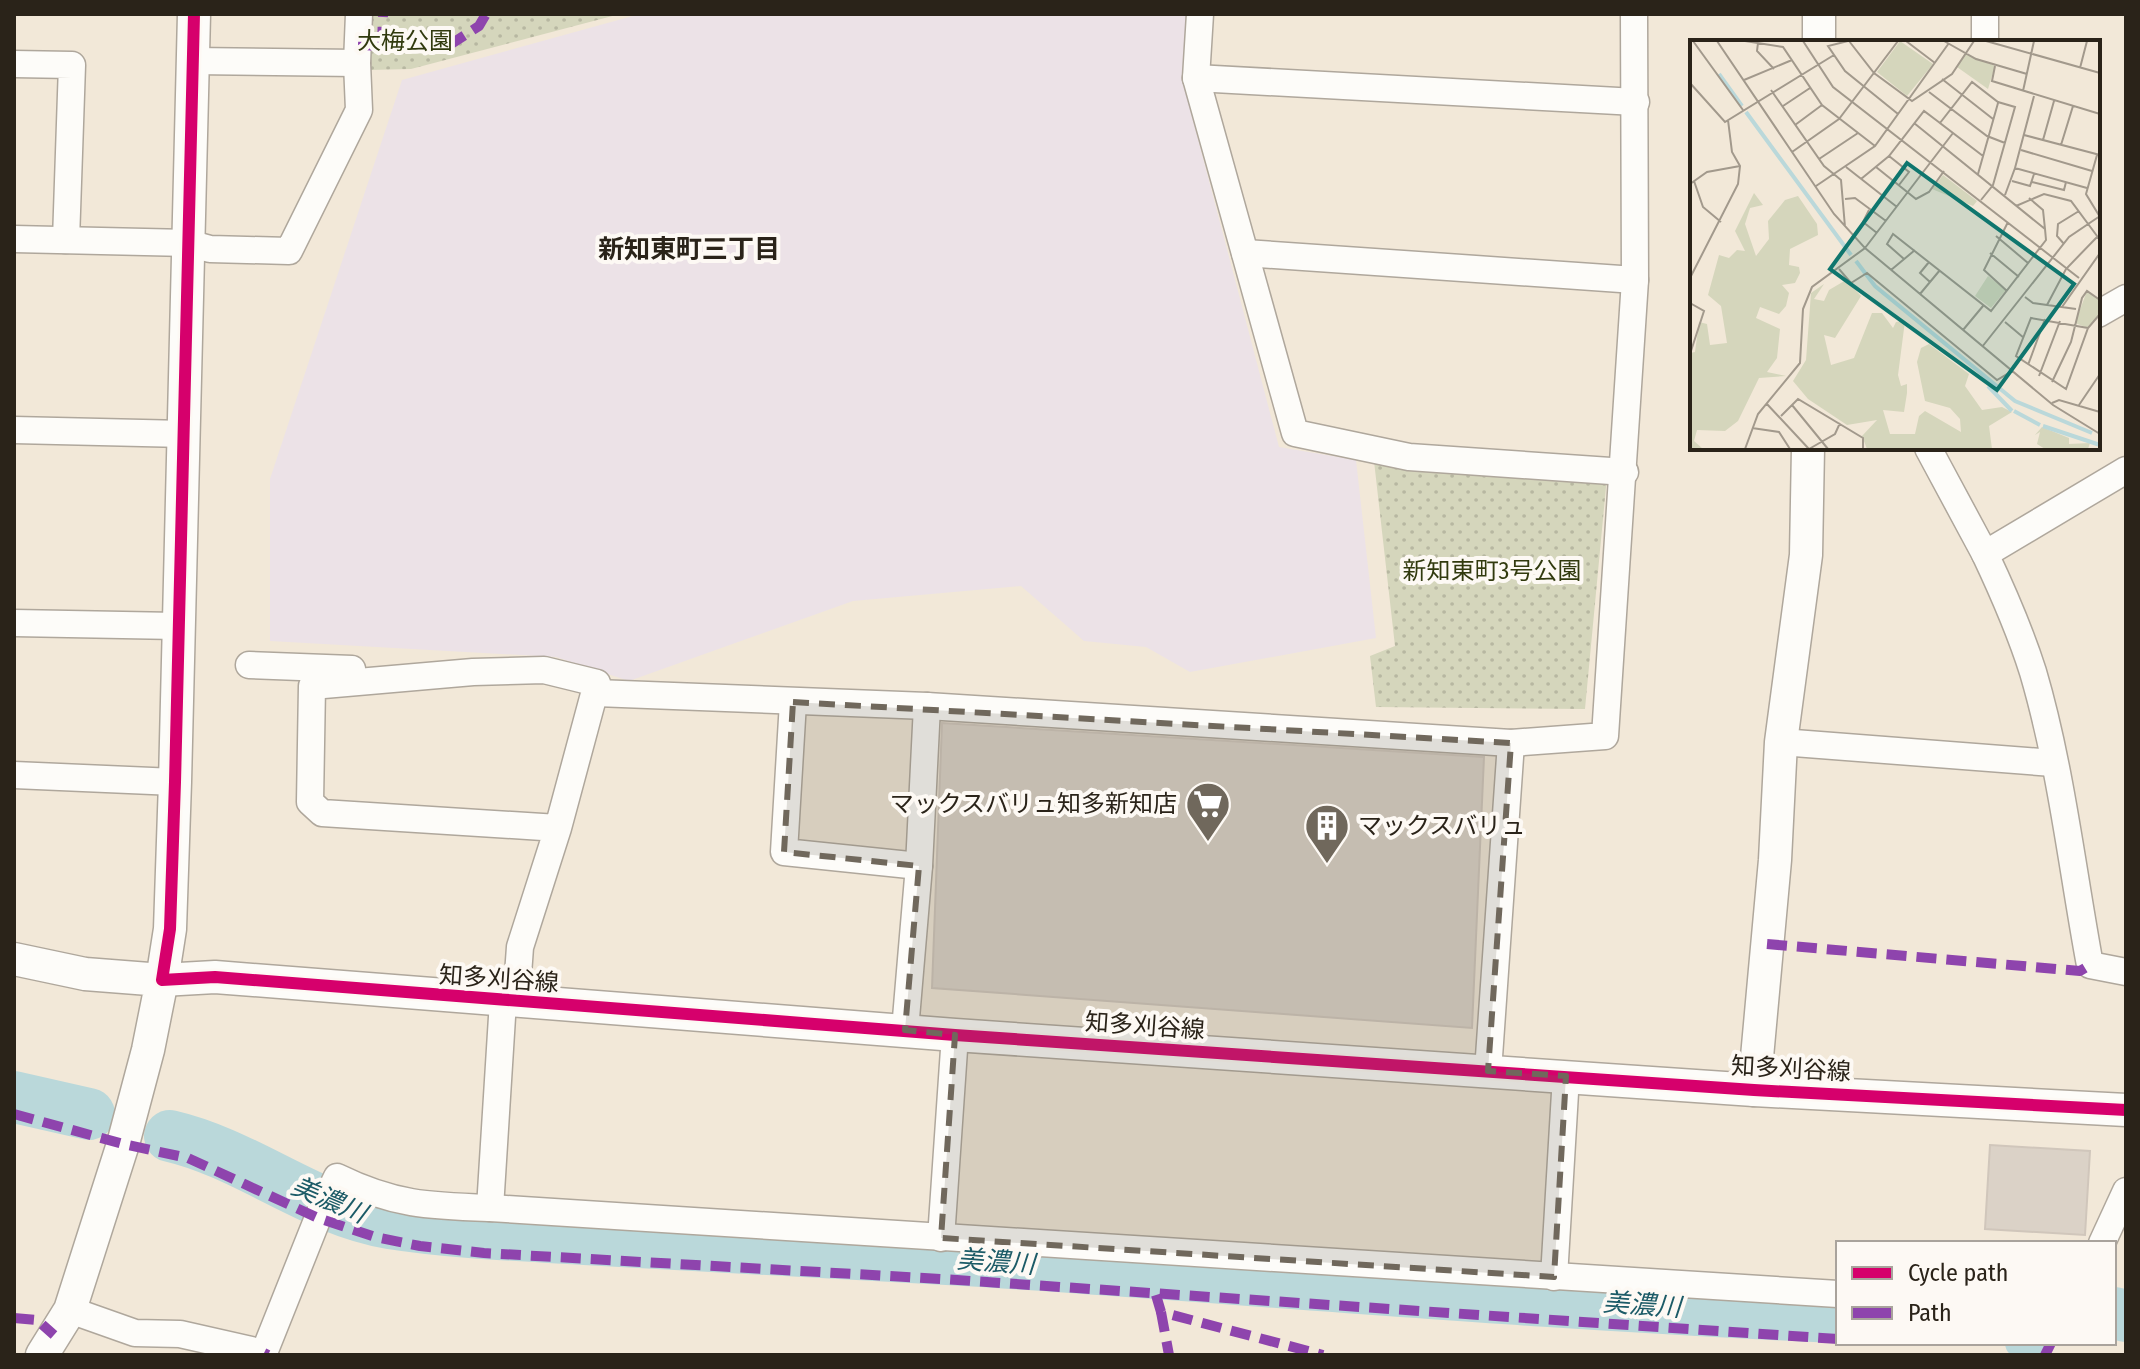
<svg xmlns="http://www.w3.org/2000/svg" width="2140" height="1369" viewBox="0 0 2140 1369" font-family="'Fira Sans Condensed','Noto Sans JP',sans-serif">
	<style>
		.education { fill: #ece2e7 }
		.grass { fill: url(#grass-dots) }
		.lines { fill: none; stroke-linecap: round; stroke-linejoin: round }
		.canal { stroke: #bad8da; stroke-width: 30 }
		.river { stroke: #bad8da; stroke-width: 52 }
		.building { fill: #dbd2c7; stroke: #d0c6bb; stroke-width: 2 }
		.minor-casing { stroke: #afa79c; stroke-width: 29 }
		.tertiary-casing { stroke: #afa79c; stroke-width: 35 }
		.minor { stroke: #fdfcf9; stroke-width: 26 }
		.tertiary { stroke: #fdfcf9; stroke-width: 32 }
		.quiet { stroke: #8e44ad; stroke-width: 10; stroke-dasharray: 20 10; stroke-linecap: butt }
		.cycleway-casing { stroke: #fdf9f4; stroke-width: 17 }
		.cycleway { stroke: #d6006c; stroke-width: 12 }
		.marked { fill: #70685c; fill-opacity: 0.2; stroke: #70685c; stroke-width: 6; stroke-dasharray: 16 10; stroke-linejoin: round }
		.labels { text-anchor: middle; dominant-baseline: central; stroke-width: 8; stroke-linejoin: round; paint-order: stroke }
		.park-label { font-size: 24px; fill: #313a0e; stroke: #fdf9f4 }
		.poi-label { font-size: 24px; fill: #2a2319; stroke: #fdf9f4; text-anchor: end }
		.street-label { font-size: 24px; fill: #2a2319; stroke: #fdf9f4 }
		.neighbourhood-label { font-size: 26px; font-weight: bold; fill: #2a2319; stroke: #fdf9f4 }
		.water-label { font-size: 26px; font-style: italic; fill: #1c5b67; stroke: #fdf9f4 }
		.inset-river { fill: none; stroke: #bad8da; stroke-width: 4 }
		.inset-road { fill: none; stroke: #a2998c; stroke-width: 2 }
		.view { fill: #0f766e; fill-opacity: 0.15; stroke: #0f766e; stroke-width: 4 }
		.inset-edge { fill: none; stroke: #2a2319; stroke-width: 4 }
	</style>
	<defs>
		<pattern id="grass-dots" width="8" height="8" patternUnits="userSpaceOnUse" patternTransform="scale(2)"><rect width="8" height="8" fill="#d5d6bc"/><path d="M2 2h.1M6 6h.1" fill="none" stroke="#b7b7a1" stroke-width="1.8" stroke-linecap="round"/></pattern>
	</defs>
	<rect width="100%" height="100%" fill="#f2e8d8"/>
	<polygon class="education" points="640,14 1187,14 1183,82 1279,447 1356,460 1376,638 1190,672 1146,647 1084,641 1021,586 853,601 629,681 556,657 270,641 270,479 402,80"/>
	<g class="grass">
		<polygon points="371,14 620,14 411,69 369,70"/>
		<polygon points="1374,461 1608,466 1585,709 1376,707 1370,656 1395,646"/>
	</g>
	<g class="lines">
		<polyline class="canal" points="2020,1343 2032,1350"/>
		<g class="river">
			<polyline points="14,1097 89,1114"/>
			<path d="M 170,1136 C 248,1154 311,1210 390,1223 C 454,1233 520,1235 585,1239 C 717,1247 850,1253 983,1261 C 1268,1280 1553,1305 1838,1317"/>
			<polyline points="2114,1313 2126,1316"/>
		</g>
	</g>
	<g class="building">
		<polygon points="942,723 1484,757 1472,1028 932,988"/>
		<polygon points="1990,1145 2090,1151 2085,1235 1985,1229"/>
	</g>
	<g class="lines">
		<g class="minor-casing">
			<g id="minor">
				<polyline points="1200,14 1196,78 1295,433 1409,457 1625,472"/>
				<polyline points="1985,14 1985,42"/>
				<polyline points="193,61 357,63"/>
				<polyline points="14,64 72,65 66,240"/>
				<polyline points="1196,78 1636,102"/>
				<polyline points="14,239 188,243 210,249 289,251 359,110 357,63 359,14"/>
				<polyline points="1245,253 1635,280"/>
				<polyline points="2098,314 2126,298"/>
				<polyline points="14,430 185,434"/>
				<polyline points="1928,448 1985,554"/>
				<path d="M 2126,470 L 1985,554 C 2003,592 2020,631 2033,672 C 2061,767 2072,868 2090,965 L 2126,972"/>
				<polyline points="14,623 177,626"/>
				<polyline points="249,665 352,669"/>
				<polyline points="596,693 927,706 1511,743 1605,736 1635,280 1634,14"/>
				<polyline points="793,702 784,852 919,866"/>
				<polyline points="1781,742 2053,763"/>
				<polyline points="14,775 175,782"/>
				<polyline points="516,1002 520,947 558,828 597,683 544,670 473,672 312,686 310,802 322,813 558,828"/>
				<polyline points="905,1030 919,866 927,706"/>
				<polyline points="1488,1071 1511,743"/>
				<polyline points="490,1208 503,1001"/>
				<polyline points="941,1238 955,1035"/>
				<polyline points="2102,1243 2126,1191"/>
				<polyline points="1554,1277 1566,1076"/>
				<path d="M 70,1310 L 135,1333 L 180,1334 L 264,1353 L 321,1210 L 337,1177 C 394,1205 429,1206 490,1208 L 1838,1294"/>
			</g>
		</g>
		<g class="tertiary-casing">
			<g id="tertiary">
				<polyline points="194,14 175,782 170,929 162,980 215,977 955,1035 1754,1090 2126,1110"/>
				<polyline points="1819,14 1819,42"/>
				<polyline points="14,959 85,974 162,980 148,1050 123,1144 70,1310 42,1355"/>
				<polyline points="1754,1090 1775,860 1781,742 1806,555 1808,448"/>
			</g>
		</g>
		<use href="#minor" class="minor"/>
		<use href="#tertiary" class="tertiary"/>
		<g class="quiet">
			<polyline points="358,45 445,48 479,26 486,14"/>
			<polyline points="382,47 383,14"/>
			<polyline points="1767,944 2080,971 2090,965"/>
			<polyline points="14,1114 123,1144 188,1158 318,1218 375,1237 420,1246 484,1253 942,1279 1838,1339"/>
			<polyline points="1156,1295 1161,1312 1323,1355"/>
			<polyline points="1161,1312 1169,1355"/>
			<polyline points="14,1318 37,1320 54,1335"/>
			<polyline points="264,1353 268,1355"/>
			<polyline points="2045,1355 2051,1343"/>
		</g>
		<g class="cycleway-casing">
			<polyline id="cycleway" points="194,14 175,782 170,929 162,980 215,977 955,1035 1754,1090 2126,1110"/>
		</g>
		<use href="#cycleway" class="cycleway"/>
	</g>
	<path class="marked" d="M 793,702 L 1511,743 L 1488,1071 L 1566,1076 L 1554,1277 L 941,1238 L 955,1035 L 905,1030 L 919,866 L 784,852 Z"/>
	<defs>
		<g id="supermarket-pin" transform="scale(2.3)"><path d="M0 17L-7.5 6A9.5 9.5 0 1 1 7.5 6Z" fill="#70685c" stroke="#fdf9f4"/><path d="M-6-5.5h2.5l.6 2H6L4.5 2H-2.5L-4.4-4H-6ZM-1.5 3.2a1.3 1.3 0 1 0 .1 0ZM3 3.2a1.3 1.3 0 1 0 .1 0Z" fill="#fff"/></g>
		<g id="building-pin" transform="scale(2.3)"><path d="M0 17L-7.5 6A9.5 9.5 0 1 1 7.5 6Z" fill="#70685c" stroke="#fdf9f4"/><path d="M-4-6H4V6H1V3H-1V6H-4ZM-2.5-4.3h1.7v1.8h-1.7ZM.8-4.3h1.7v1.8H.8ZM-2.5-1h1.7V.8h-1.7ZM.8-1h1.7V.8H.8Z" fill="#fff"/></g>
	</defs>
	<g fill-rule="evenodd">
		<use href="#supermarket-pin" x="1208" y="804"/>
		<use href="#building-pin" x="1327" y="826"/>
	</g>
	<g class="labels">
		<g class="park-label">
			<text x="405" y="41">大梅公園</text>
			<text x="1492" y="571">新知東町3号公園</text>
		</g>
		<g class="poi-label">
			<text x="1177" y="804">マックスバリュ知多新知店</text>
			<text x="1358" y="826" text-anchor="start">マックスバリュ</text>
		</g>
		<g class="street-label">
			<text transform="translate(499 979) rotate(4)">知多刈谷線</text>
			<text transform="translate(1145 1026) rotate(4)">知多刈谷線</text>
			<text transform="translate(1791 1069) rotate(3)">知多刈谷線</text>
		</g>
		<g class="neighbourhood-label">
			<text x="689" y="249">新知東町三丁目</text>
		</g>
		<g class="water-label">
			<text transform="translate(329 1200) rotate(23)">美濃川</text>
			<text transform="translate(996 1262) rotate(4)">美濃川</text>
			<text transform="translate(1642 1305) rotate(4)">美濃川</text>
		</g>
	</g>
	<g transform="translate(1690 40)">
		<rect width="410" height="410" fill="#f2e8d8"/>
		<path d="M 210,1 L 243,24 L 217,56 L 187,32 ZM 275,13 L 305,26 L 298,49 L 267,27 ZM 253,135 L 287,161 L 283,166 L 242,149 ZM 298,236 L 316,250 L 301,268 L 285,256 ZM 397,251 L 410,260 L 410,274 L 398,288 L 385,283 Z" fill="#d5d6bc"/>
		<path d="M 64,153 L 73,165 L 60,168 L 55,184 L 66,216 L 79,199 L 78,181 L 95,160 L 108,156 L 127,184 L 128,195 L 100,209 L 99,225 L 109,227 L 110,233 L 105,243 L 92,245 L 99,253 L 96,266 L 89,274 L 70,267 L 66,278 L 90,289 L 87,318 L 77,332 L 96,336 L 69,338 L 48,381 L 35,391 L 7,390 L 4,401 L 13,409 L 0,409 L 0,313 L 5,312 L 9,282 L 17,284 L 20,305 L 37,303 L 31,266 L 18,255 L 29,215 L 39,218 L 47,210 L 55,211 L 45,191 ZM 156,240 L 171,256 L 145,298 L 134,295 L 141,325 L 164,318 L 182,273 L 192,273 L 203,288 L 206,282 L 215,281 L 208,335 L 211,346 L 217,344 L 217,353 L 214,372 L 193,370 L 200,394 L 225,394 L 229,376 L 235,371 L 271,392 L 270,379 L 260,368 L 235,361 L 227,322 L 231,308 L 239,304 L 279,334 L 275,346 L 292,370 L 312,367 L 322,372 L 299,386 L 302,409 L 177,409 L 172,396 L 187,380 L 157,385 L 118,359 L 103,341 L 116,320 L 121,253 L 134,244 L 124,259 L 134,261 L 139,250 ZM 352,387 L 379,398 L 379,404 L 400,403 L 398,409 L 355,409 L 347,404 L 350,392 L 345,395 Z" fill="#d5d6bc"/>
		<path class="inset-river" d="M 29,34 L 52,66M 56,72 L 161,215M 166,221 L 185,246 L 325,361 L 402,393M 298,346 L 322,371M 324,371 L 350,385M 353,386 L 410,405"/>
		<path class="inset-road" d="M 3,1 L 53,70M 27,1 L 144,174 L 175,208 L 122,247 L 113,269 L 110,323 L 68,374 L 55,409M 55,1 L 93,7 L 132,65 L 185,106M 113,1 L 143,47 L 389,238M 158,1 L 138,6 L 155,31 L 208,74M 159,1 L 184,33 L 222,61 L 262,34 L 284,1M 216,1 L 245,23M 254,1 L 286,19 L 337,34M 296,1 L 410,33M 68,3 L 67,11 L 84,29M 305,26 L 302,41 L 410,74M 390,28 L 397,1M 252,39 L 303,79M 54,40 L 102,20M 0,43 L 35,82 L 144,15M 81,50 L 134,126 L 151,140 L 155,187M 333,51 L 344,1M 239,52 L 297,96 L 315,103M 344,56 L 325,128 L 397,148M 93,66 L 120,48M 105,85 L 132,65M 263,93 L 175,208 L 363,365 L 410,394M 334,95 L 410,115M 353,100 L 364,61M 371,105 L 383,66M 331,110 L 402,131M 102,112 L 149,79 L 208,1M 407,115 L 396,154 L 410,177M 199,116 L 219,132 L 209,145M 129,119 L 168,93M 156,127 L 207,167M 186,127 L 226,159 L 239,152 L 254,131M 288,134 L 308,63M 171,139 L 199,116 L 234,71 L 250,83M 4,141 L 13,167 L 31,182M 322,141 L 340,146 L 344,134M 342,142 L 374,150 L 376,142M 0,144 L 17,132 L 50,126M 126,146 L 185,106 L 259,3M 315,155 L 325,128M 339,158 L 353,170 L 355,189M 155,159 L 165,158 L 196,181M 291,160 L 303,145 L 325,67 L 308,62 L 282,42 L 250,83 L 293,116M 326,166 L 354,154 L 381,161 L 410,200M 179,170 L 173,182 L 187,193M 306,196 L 338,223M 374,204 L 367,196 L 368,184 L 389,171M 300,213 L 329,237M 214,219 L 197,204 L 203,194 L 301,271 L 356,200 L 355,189 L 224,83M 239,222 L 230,233 L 240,242M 149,229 L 161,243 L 177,233 L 307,340 L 322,331M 201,230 L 225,210M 0,238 L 48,144 L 50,126 L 42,112 L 38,80M 0,249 L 0,263 L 14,271 L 0,314M 317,251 L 294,230 L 318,182M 230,254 L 250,230M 335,257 L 343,263 L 386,269M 357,265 L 376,229 L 408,196M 372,267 L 410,213M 315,282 L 334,298M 398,288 L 341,278 L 326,316 L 376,349 L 398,288 L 410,274M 273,290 L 293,266M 292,307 L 379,197 L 410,176M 338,325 L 355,279M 349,336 L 370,281M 362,342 L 381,302 L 392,258 L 397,251 L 410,260M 76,363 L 119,409M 362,363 L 369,360 L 410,372M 102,365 L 138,409M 389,365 L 410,334M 91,376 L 108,359 L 173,398 L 173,409M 62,388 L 89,392 L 100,409M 119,409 L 145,394 L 150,383"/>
		<path class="view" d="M 217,123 L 384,244 L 307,350 L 140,229 Z"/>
		<rect width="410" height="410" class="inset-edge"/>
	</g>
	<rect width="2140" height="1369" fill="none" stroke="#2a2319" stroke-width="32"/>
	<rect x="1836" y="1241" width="280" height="104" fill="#fdf9f4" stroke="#a9a39c" stroke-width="2"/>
	<rect x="1852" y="1267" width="40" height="12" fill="#d6006c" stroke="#a9a39c" stroke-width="2"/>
	<text x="1908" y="1281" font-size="24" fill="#2a2319">Cycle path</text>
	<rect x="1852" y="1307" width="40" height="12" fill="#8e44ad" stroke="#a9a39c" stroke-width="2"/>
	<text x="1908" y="1321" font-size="24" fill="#2a2319">Path</text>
</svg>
